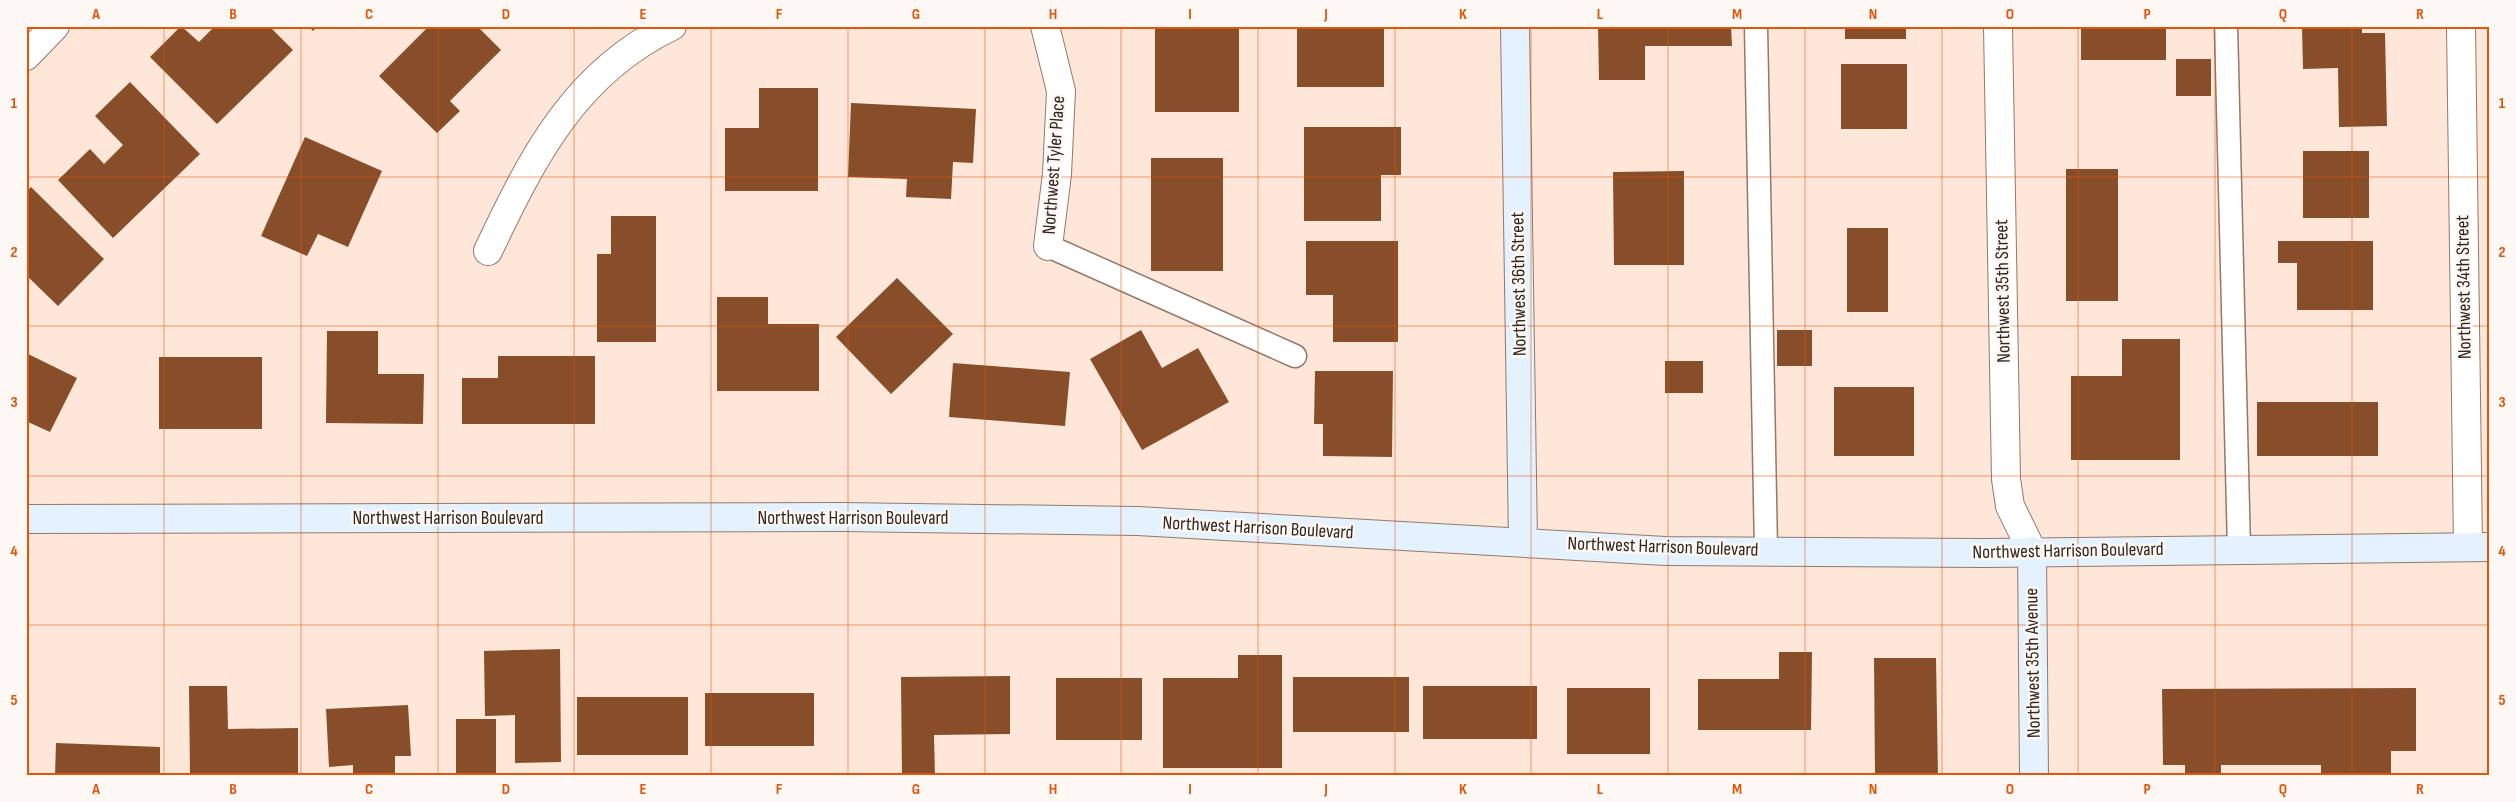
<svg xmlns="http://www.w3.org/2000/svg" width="2516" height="802" viewBox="0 0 2516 802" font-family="'Sofia Sans Condensed',sans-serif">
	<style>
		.building { fill: #874e29 }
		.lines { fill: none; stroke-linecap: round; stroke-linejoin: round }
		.lane-casing { stroke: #937969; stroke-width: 25 }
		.street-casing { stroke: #937969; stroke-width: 30 }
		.secondary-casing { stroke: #937969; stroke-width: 30 }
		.lane { stroke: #fff; stroke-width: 22 }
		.street { stroke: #fff; stroke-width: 28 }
		.secondary { stroke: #e4f1fe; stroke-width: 28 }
		.grid { fill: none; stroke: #df560d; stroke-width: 1; stroke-opacity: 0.55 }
		.labels { text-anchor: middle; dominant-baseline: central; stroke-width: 5; stroke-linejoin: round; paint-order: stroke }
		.street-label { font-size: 19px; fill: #312620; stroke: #fef8f4 }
		.neatline { fill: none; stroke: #df560d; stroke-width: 2 }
		.grid-label { font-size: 16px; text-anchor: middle; font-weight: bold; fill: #df560d }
	</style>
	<rect width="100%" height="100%" fill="#fee6d9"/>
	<g class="building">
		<polygon points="181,26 199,42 215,26 269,26 293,50 217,124 150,57"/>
		<polygon points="308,26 318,26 313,31"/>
		<polygon points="429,26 477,26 501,50 450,101 460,111 437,133 379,76"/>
		<rect x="1155" y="26" width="84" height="86"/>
		<rect x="1297" y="26" width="87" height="61"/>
		<polygon points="1598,26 1731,26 1732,46 1645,46 1645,80 1599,80"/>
		<rect x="1845" y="26" width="61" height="13"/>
		<rect x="2081" y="26" width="85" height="34"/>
		<polygon points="2302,26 2362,26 2362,33 2385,33 2387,126 2339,127 2338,68 2303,69"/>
		<rect x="2176" y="59" width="35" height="37"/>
		<rect x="1841" y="64" width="66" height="65"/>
		<polygon points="130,82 200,154 113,238 58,180 90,149 104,164 123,145 95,116"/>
		<polygon points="759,88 818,88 818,191 725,191 725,128 759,128"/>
		<polygon points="851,103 976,109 973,163 953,162 951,199 906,197 907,179 848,177"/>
		<polygon points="1304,127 1401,127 1401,175 1381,175 1381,221 1304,221"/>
		<polygon points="305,137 382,171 348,247 318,234 307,256 261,236"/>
		<rect x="2303" y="151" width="66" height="67"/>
		<rect x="1151" y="158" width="72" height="113"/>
		<rect x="2066" y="169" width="52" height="132"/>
		<polygon points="1684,171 1684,265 1614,265 1613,172"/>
		<polygon points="31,187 104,259 58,306 26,275 26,192"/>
		<polygon points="611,216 656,216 656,342 597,342 597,254 611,254"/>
		<rect x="1847" y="228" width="41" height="84"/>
		<polygon points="1306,241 1398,241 1398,342 1333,342 1333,295 1306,295"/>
		<polygon points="2278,241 2373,241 2373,310 2297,310 2297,263 2278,263"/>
		<polygon points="897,278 953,334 891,394 836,337"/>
		<polygon points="717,297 768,297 768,324 819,324 819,391 717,391"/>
		<polygon points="1141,330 1162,368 1198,348 1229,402 1142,450 1090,359"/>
		<rect x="1777" y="330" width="35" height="36"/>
		<polygon points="327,331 378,331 378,374 424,374 423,424 326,423"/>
		<polygon points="2122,339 2180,339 2180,460 2071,460 2071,376 2122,376"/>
		<polygon points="26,353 77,378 50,432 28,422 26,425"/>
		<polygon points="498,356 595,356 595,424 462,424 462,378 498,378"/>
		<rect x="159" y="357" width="103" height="72"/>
		<rect x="1665" y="361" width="38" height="32"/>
		<polygon points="953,363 1070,372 1065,426 949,417"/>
		<polygon points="1315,371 1393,371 1392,457 1323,456 1323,424 1314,424"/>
		<rect x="1834" y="387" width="80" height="69"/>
		<rect x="2257" y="402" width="121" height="54"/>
		<polygon points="560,649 561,762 515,763 515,715 485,716 484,651"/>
		<polygon points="1779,652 1812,652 1811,730 1698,730 1698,679 1779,679"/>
		<polygon points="1238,655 1282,655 1282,768 1163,768 1163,678 1238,678"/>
		<polygon points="1874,658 1936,658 1938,776 1875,776"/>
		<polygon points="1010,676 1010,734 934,735 935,776 902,776 901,677"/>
		<rect x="1293" y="677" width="116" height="55"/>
		<rect x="1056" y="678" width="86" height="62"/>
		<polygon points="189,686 227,686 228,729 298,728 298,776 190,776"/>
		<rect x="1423" y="686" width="114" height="53"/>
		<rect x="1567" y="688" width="83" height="66"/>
		<polygon points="2416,688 2416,751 2391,751 2391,776 2321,776 2321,765 2221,765 2221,776 2185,776 2185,765 2163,765 2162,689"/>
		<rect x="705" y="693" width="109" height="53"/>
		<rect x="577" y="697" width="111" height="58"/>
		<polygon points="408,705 411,756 395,756 395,776 353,776 353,765 329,767 326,709"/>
		<rect x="456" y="719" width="40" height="57"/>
		<polygon points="56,743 160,747 160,776 55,776"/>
	</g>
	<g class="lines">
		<g class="lane-casing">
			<g id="lane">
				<polyline points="1756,26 1766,551"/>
				<polyline points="2226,26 2239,549"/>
				<polyline points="1048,246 1295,356"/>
			</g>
		</g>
		<g class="street-casing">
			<g id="street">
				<polyline points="1045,26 1061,91 1057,174 1048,246"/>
				<polyline points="1998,26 2006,479 2010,506 2032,551"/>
				<polyline points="2461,26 2468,547"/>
				<polyline points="26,56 55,26"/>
				<path d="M 488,251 C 532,158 575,72 672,26"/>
			</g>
		</g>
		<g class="secondary-casing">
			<g id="secondary">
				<polyline points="1515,26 1523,542"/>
				<polyline points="26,519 842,517 1138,521 1665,551 1985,553 2490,547"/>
				<polyline points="2032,551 2034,776"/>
			</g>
		</g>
		<use href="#lane" class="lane"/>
		<use href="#street" class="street"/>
		<use href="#secondary" class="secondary"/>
	</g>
	<path class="grid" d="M 164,26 L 164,776M 301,26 L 301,776M 438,26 L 438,776M 574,26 L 574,776M 711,26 L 711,776M 848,26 L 848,776M 985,26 L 985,776M 1121,26 L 1121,776M 1258,26 L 1258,776M 1395,26 L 1395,776M 1531,26 L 1531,776M 1668,26 L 1668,776M 1805,26 L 1805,776M 1942,26 L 1942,776M 2078,26 L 2078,776M 2215,26 L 2215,776M 2352,26 L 2352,776M 26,177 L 2490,177M 26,326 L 2490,326M 26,476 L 2490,476M 26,625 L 2490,625"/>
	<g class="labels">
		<g class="street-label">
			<text transform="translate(1054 165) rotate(-86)">Northwest Tyler Place</text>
			<text transform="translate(1519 284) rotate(-91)">Northwest 36th Street</text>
			<text transform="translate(2464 287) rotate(-91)">Northwest 34th Street</text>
			<text transform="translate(2003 291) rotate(-91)">Northwest 35th Street</text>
			<text x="448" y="518">Northwest Harrison Boulevard</text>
			<text x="853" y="518">Northwest Harrison Boulevard</text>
			<text transform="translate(1258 528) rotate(3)">Northwest Harrison Boulevard</text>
			<text transform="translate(1663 547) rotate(2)">Northwest Harrison Boulevard</text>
			<text transform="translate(2068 551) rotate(-1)">Northwest Harrison Boulevard</text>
			<text transform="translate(2033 663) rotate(-91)">Northwest 35th Avenue</text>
		</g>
	</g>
	<rect width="2516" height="802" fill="none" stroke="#fef8f4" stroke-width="55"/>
	<rect x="28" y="28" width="2460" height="746" class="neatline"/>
	<g class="grid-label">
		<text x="96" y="19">A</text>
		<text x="233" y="19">B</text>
		<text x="369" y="19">C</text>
		<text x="506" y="19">D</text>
		<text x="643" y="19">E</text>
		<text x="779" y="19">F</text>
		<text x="916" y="19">G</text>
		<text x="1053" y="19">H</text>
		<text x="1190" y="19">I</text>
		<text x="1326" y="19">J</text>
		<text x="1463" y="19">K</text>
		<text x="1600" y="19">L</text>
		<text x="1737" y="19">M</text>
		<text x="1873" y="19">N</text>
		<text x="2010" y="19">O</text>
		<text x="2147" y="19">P</text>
		<text x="2283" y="19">Q</text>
		<text x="2420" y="19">R</text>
		<text x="14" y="108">1</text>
		<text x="2502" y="108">1</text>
		<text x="14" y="257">2</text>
		<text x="2502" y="257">2</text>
		<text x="14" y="407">3</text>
		<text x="2502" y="407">3</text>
		<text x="14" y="556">4</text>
		<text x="2502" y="556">4</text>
		<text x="14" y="705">5</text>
		<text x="2502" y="705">5</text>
		<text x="96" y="794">A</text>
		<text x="233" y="794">B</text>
		<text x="369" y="794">C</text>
		<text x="506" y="794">D</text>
		<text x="643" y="794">E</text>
		<text x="779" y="794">F</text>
		<text x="916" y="794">G</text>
		<text x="1053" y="794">H</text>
		<text x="1190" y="794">I</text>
		<text x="1326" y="794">J</text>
		<text x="1463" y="794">K</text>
		<text x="1600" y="794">L</text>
		<text x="1737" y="794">M</text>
		<text x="1873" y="794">N</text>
		<text x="2010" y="794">O</text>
		<text x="2147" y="794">P</text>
		<text x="2283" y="794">Q</text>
		<text x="2420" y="794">R</text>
	</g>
</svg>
